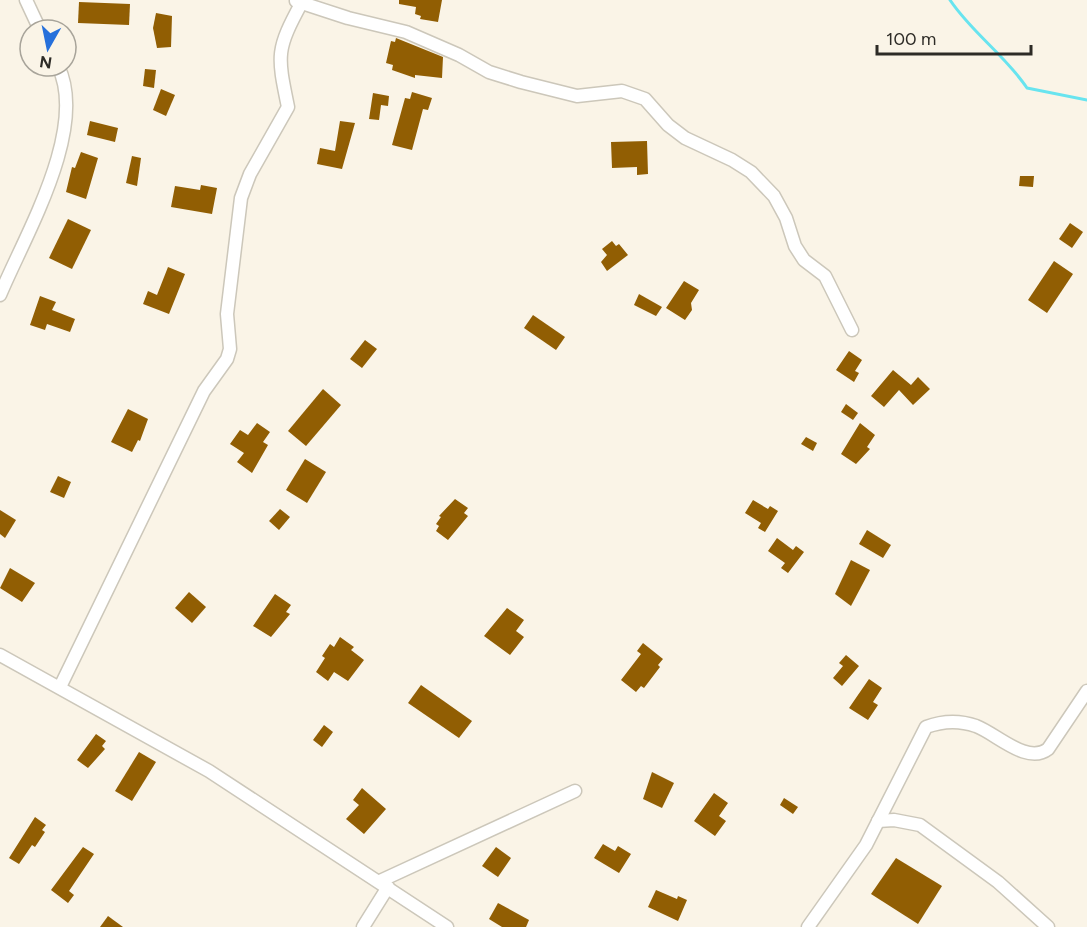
<svg xmlns="http://www.w3.org/2000/svg" width="1087" height="927" viewBox="0 0 1087 927" font-family="Figtree,sans-serif">
	<style>
		.lines { fill: none; stroke-linecap: round; stroke-linejoin: round }
		.stream { stroke: #68e4ef; stroke-width: 3 }
		.building { fill: #915e03 }
		.minor-casing { stroke: #ccc7ba; stroke-width: 15 }
		.minor { stroke: #fff; stroke-width: 12 }
	</style>
	<rect width="100%" height="100%" fill="#faf4e7"/>
	<g class="lines">
		<path class="stream" d="M 950,0 C 972,33 1005,55 1027,88 L 1087,100"/>
	</g>
	<g class="building">
		<polygon points="399,0 442,0 438,22 420,19 421,16 415,14 416,7 399,4"/>
		<polygon points="79,2 130,4 129,25 78,23"/>
		<polygon points="156,13 172,16 171,47 157,48 153,28"/>
		<polygon points="396,38 443,57 442,78 415,75 415,78 392,70 393,65 386,63 391,41 395,42"/>
		<polygon points="145,69 156,70 154,88 143,86"/>
		<polygon points="161,89 175,95 166,116 153,110"/>
		<polygon points="412,92 432,98 428,110 423,109 412,150 392,145 405,98 410,99"/>
		<polygon points="373,93 389,96 388,106 381,105 379,120 369,119"/>
		<polygon points="90,121 118,128 115,142 87,135"/>
		<polygon points="340,121 355,123 342,169 317,164 320,148 335,151"/>
		<polygon points="647,141 648,174 637,175 637,167 612,168 611,142"/>
		<polygon points="81,152 98,158 86,199 66,192 72,167 75,168"/>
		<polygon points="132,156 141,158 137,186 126,183"/>
		<polygon points="1020,176 1034,176 1033,187 1019,186"/>
		<polygon points="201,185 217,188 212,214 171,207 175,186 200,190"/>
		<polygon points="68,219 91,230 72,269 49,258"/>
		<polygon points="1070,223 1083,232 1072,248 1059,239"/>
		<polygon points="612,241 616,246 619,244 628,255 607,271 601,262 607,255 602,249"/>
		<polygon points="1054,261 1073,274 1047,313 1028,300"/>
		<polygon points="168,267 185,274 169,314 143,304 148,291 157,295"/>
		<polygon points="684,281 699,290 691,303 692,310 685,320 666,308"/>
		<polygon points="639,294 662,307 656,316 634,305"/>
		<polygon points="40,296 56,302 52,310 75,319 70,332 47,324 45,330 30,325"/>
		<polygon points="533,315 565,337 556,350 524,328"/>
		<polygon points="365,340 377,349 362,368 350,359"/>
		<polygon points="849,351 862,360 855,371 859,373 854,382 836,370"/>
		<polygon points="893,370 911,385 918,377 930,389 913,405 899,390 884,407 871,396"/>
		<polygon points="323,389 341,405 306,446 288,431"/>
		<polygon points="846,404 858,413 853,420 841,412"/>
		<polygon points="128,409 148,419 140,441 138,440 132,452 111,442"/>
		<polygon points="257,423 270,432 263,442 268,445 252,473 237,462 244,453 230,444 240,430 248,435"/>
		<polygon points="860,423 875,435 867,447 870,449 856,464 841,454"/>
		<polygon points="806,437 817,443 813,451 801,444"/>
		<polygon points="305,459 326,472 307,503 286,490"/>
		<polygon points="58,476 71,482 64,498 50,492"/>
		<polygon points="455,499 468,508 464,513 468,516 448,540 436,531 439,526 436,524 441,517 439,516"/>
		<polygon points="753,500 768,509 770,506 778,511 765,532 758,528 761,523 745,513"/>
		<polygon points="280,509 290,517 279,530 269,521"/>
		<polygon points="0,510 16,520 5,538 0,534"/>
		<polygon points="867,530 891,545 883,558 859,544"/>
		<polygon points="777,538 793,550 796,546 804,552 788,573 781,568 785,563 768,551"/>
		<polygon points="851,560 870,570 851,606 835,594"/>
		<polygon points="10,568 35,583 22,602 0,588"/>
		<polygon points="189,592 206,607 192,623 175,608"/>
		<polygon points="275,594 291,605 286,612 290,614 271,637 253,626"/>
		<polygon points="507,608 524,620 516,631 524,637 510,655 484,636"/>
		<polygon points="340,637 354,647 351,650 364,660 348,681 334,672 328,681 316,672 325,658 322,656 330,644 334,647"/>
		<polygon points="643,643 663,659 658,665 660,667 644,688 641,686 636,692 621,680 641,654 637,651"/>
		<polygon points="846,655 859,666 842,686 833,678 843,666 839,663"/>
		<polygon points="869,679 882,688 873,702 878,705 868,720 849,708"/>
		<polygon points="421,685 472,721 459,738 408,703"/>
		<polygon points="324,725 333,732 322,747 313,740"/>
		<polygon points="96,734 106,741 102,746 105,749 88,768 77,760"/>
		<polygon points="139,752 156,762 132,801 115,791"/>
		<polygon points="652,772 674,783 662,808 643,799"/>
		<polygon points="362,788 386,809 364,834 346,819 359,805 353,800"/>
		<polygon points="714,793 728,803 719,816 726,821 715,836 694,821"/>
		<polygon points="784,798 798,807 793,814 780,805"/>
		<polygon points="35,817 46,825 42,830 45,832 35,847 32,845 19,864 9,858"/>
		<polygon points="603,844 615,851 618,846 631,854 619,873 594,858"/>
		<polygon points="83,847 94,854 69,891 74,895 68,903 51,890"/>
		<polygon points="496,847 511,858 498,877 482,866"/>
		<polygon points="896,858 942,886 918,924 871,894"/>
		<polygon points="656,890 677,899 678,896 687,900 678,921 648,907"/>
		<polygon points="498,903 529,920 526,927 502,927 489,919"/>
		<polygon points="108,916 123,927 100,927"/>
	</g>
	<g class="lines">
		<g class="minor-casing">
			<g id="minor">
				<polyline points="26,0 40,30"/>
				<polyline points="296,1 348,18 406,32 459,55 489,72 521,82 577,96 622,91 645,99 668,125 685,138 732,160 751,172 774,196 786,218 795,246 804,260 825,276 852,330"/>
				<path d="M 0,295 C 24,237 89,129 58,66"/>
				<polyline points="0,655 209,771 447,927"/>
				<path d="M 60,687 L 204,391 L 227,359 L 230,349 L 227,314 L 241,198 L 250,174 L 288,107 C 277,54 276,50 302,2"/>
				<polyline points="878,821 894,820 920,825 998,882 1048,927"/>
				<polyline points="380,881 575,791"/>
				<polyline points="363,927 388,887"/>
				<path d="M 808,927 L 866,845 L 926,727 C 942,721 959,720 976,726 C 997,734 1027,765 1048,749 L 1087,691"/>
			</g>
		</g>
		<use href="#minor" class="minor"/>
	</g>
	<g transform="translate(48 48) rotate(189)"><circle r="28" fill="#faf4e7" stroke="#a8a49a" stroke-width="1.5"/>
	<path d="M0-4.5L10 22L0 15L-10 22Z" fill="#2670db"/>
	<text y="-9" font-size="16" font-weight="bold" text-anchor="middle" fill="#2d2b26">N</text>
	</g>
	<path d="M877 45v9h154v-9" fill="none" stroke="#2d2b26" stroke-width="3"/>
	<text x="886" y="45" font-size="18" fill="#2d2b26" stroke="#faf4e7" stroke-width="4.5" paint-order="stroke">100 m</text>
</svg>
